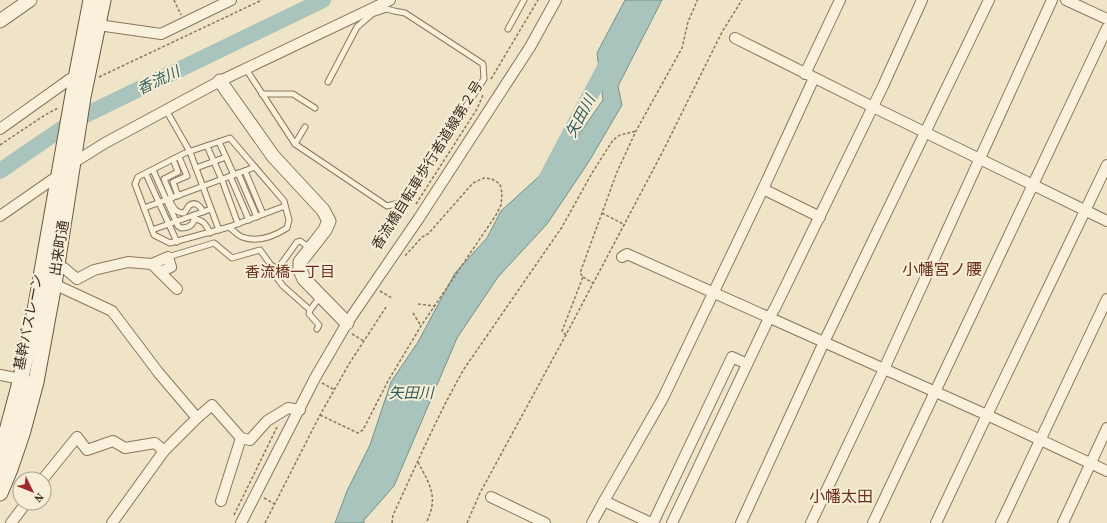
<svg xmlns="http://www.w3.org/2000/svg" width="1107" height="523" viewBox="0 0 1107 523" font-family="'Source Serif 4','Noto Sans JP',serif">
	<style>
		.water { fill: #a9c4bc; stroke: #6f938a }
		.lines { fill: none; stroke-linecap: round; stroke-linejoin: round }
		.river { stroke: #a9c4bc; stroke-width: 16 }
		.service-casing { stroke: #8d765c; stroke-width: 7 }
		.minor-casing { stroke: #8d765c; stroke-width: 12 }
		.tertiary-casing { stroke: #8d765c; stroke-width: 15 }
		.secondary-casing { stroke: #6f573f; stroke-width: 17 }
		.path { stroke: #8d765c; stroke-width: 1.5; stroke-dasharray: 3 2; stroke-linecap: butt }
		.service { stroke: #faf1dc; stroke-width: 5 }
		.minor { stroke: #faf1dc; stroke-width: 10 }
		.tertiary { stroke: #faf1dc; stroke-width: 13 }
		.secondary { stroke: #faf1dc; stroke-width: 15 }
		.labels { text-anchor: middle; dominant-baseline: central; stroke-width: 4; stroke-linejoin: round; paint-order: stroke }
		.street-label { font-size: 14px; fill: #3d2e20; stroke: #f7eed8 }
		.water-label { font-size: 15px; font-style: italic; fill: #2f5d5a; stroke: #f7eed8 }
		.neighbourhood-label { font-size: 15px; fill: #6b2e1e; stroke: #f7eed8 }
		.quarter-label { font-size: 16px; fill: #6b2e1e; stroke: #f7eed8 }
	</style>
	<rect width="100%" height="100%" fill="#f0e4c8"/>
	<polygon class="water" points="625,0 662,0 618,86 622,105 588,163 547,224 498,277 457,338 394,486 364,520 364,523 335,523 347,491 370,445 391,382 418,342 455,273 487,238 501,211 568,150 603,100 597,53"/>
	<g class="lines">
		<g class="river">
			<polyline points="0,171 73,121 323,0"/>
			<polyline points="545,181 611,56"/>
		</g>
		<g class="service-casing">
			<g id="service">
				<polyline points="508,29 524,0"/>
				<polyline points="246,69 295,144 387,206 399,203 427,165 484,79 483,64 405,13 394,11 387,9 372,14 357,27 328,82"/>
				<polyline points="262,94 293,94 315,108"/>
				<polyline points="166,110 190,152 219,230"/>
				<path d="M 230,138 L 284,201 L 289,220 L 287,228 C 273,237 258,243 242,237 C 237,235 233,230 229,227 L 170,243 L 154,235 L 135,184 L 138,177 L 185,153 Z"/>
				<polyline points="219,142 234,175"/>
				<polyline points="295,144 305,127"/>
				<polyline points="207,146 222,180 238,224"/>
				<polyline points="196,168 226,157"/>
				<path d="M 153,170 L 178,226 L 181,228 C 190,228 195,224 194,215"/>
				<polyline points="245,171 263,214"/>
				<polyline points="238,173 257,217"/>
				<polyline points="146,174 177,242"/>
				<polyline points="230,176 249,220"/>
				<polyline points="178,196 173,182 187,176 179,157"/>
				<polyline points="172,198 164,179 178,172 173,159"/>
				<path d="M 169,199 C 173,207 175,213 184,213 C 186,211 188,206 190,205 C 196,201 201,207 203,212"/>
				<polyline points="144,208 255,167"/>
				<path d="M 194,219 C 204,220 206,225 210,233"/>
				<polyline points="229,227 285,206"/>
				<polyline points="152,230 211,209"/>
				<polyline points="168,257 214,243 232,258 260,250 271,265 277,269"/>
				<polyline points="310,310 283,286 274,274 297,242 300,241 310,248"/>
				<polyline points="317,329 319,325 309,314 310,310 320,297"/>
			</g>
		</g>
		<g class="minor-casing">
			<g id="minor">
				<polyline points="1066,0 1107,19"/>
				<polyline points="98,25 161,34 231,0"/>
				<polyline points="735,38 873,107 1107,221"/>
				<polyline points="805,74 840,0"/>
				<polyline points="0,129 70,79 76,78"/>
				<polyline points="763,189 820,217"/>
				<polyline points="0,216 59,175 73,163 105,143 220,81 390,0"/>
				<polyline points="622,257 627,254 987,415 1107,471"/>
				<polyline points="152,264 168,257 171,267 160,272"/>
				<polyline points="56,267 64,268 77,279 94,270 128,262 152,264 177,289"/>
				<polyline points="54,284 112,311 158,372 197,418 212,405 241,438 250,440 267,421 288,408 300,410"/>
				<polyline points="0,375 26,380"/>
				<polyline points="0,470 13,437 26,390 26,384"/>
				<polyline points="43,479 77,437 87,450 113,441 125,448 155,443 164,451"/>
				<polyline points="491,497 545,523"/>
				<polyline points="221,501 241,438"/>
				<polyline points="604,501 651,523"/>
				<polyline points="11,523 26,503"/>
				<polyline points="112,523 164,451 197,418"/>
				<polyline points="241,523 315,378 347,323 419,218 530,47 556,0"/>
				<polyline points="592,523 604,501 663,398 763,189 814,78"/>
				<polyline points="653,523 732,357 747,364"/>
				<polyline points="672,523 769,318 775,308 883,86 922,0"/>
				<polyline points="741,523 824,342 989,0"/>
				<polyline points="811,523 884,369 1052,0"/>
				<polyline points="873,523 1107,28"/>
				<polyline points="936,523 987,415 1107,165"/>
				<polyline points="1001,523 1107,299"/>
				<polyline points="1063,523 1107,428"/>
			</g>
		</g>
		<g class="tertiary-casing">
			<g id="tertiary">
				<polyline points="0,21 30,0"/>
				<polyline points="220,81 273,156 323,210 329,221 325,230 300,262 300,270 304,279 347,323"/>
			</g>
		</g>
		<g class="secondary-casing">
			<g id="secondary">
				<polyline points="0,457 18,390 28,347 38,294 76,78 91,0"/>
				<polyline points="0,493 10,469 22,434 36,382 54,284 83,97 103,0"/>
			</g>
		</g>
		<g class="path">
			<polyline points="174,0 181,15"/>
			<polyline points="99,77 262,0"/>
			<polyline points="491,79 538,0"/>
			<polyline points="0,145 45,115 58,108"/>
			<polyline points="416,204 477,109 483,95"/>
			<polyline points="602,213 625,225"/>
			<polyline points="583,277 593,283"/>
			<polyline points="380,291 392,298"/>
			<polyline points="418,304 434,306"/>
			<polyline points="413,313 421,326"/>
			<polyline points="352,334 364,341"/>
			<polyline points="566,335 562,331 583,277 580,273 617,172 636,131 682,48 688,22 697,1 697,0"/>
			<polyline points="322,383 335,390"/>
			<polyline points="320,415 358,433 363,430 388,381 421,326 496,215 501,205 502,193 500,184 492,179 484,178 473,183 428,234 422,237 405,256"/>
			<path d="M 418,462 C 430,485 439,497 426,523"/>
			<polyline points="264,498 275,504"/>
			<polyline points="234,515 278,425"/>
			<polyline points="265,523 320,415 349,364 386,307"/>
			<path d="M 392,523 L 393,515 C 416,466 437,416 464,369 L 562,227 L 592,173 L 613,140 L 620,135 L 636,131"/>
			<polyline points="467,523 480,493 568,331 663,151 722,32 742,0"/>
		</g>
		<use href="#service" class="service"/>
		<use href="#minor" class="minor"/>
		<use href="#tertiary" class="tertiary"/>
		<use href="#secondary" class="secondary"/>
	</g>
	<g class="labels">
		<g class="street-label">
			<text transform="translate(427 165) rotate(-58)">香流橋自転車歩行者道線第２号</text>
			<text transform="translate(59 248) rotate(-81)">出来町通</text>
			<text transform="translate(28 322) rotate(-79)">基幹バスレーン</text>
		</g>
		<g class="water-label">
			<text transform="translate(158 80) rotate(-26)">香流川</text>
			<text transform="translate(580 116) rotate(-62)">矢田川</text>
			<text x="411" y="392">矢田川</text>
		</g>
		<g class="neighbourhood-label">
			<text x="290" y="271">香流橋一丁目</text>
		</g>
		<g class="quarter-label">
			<text x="942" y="269">小幡宮ノ腰</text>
			<text x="841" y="496">小幡太田</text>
		</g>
	</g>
	<g transform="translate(32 491) rotate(133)"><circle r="19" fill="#f7eed8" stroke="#ada18e"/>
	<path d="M0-3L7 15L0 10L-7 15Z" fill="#9e2a2b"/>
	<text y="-6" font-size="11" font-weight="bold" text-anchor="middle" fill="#3d2e20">N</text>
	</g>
</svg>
